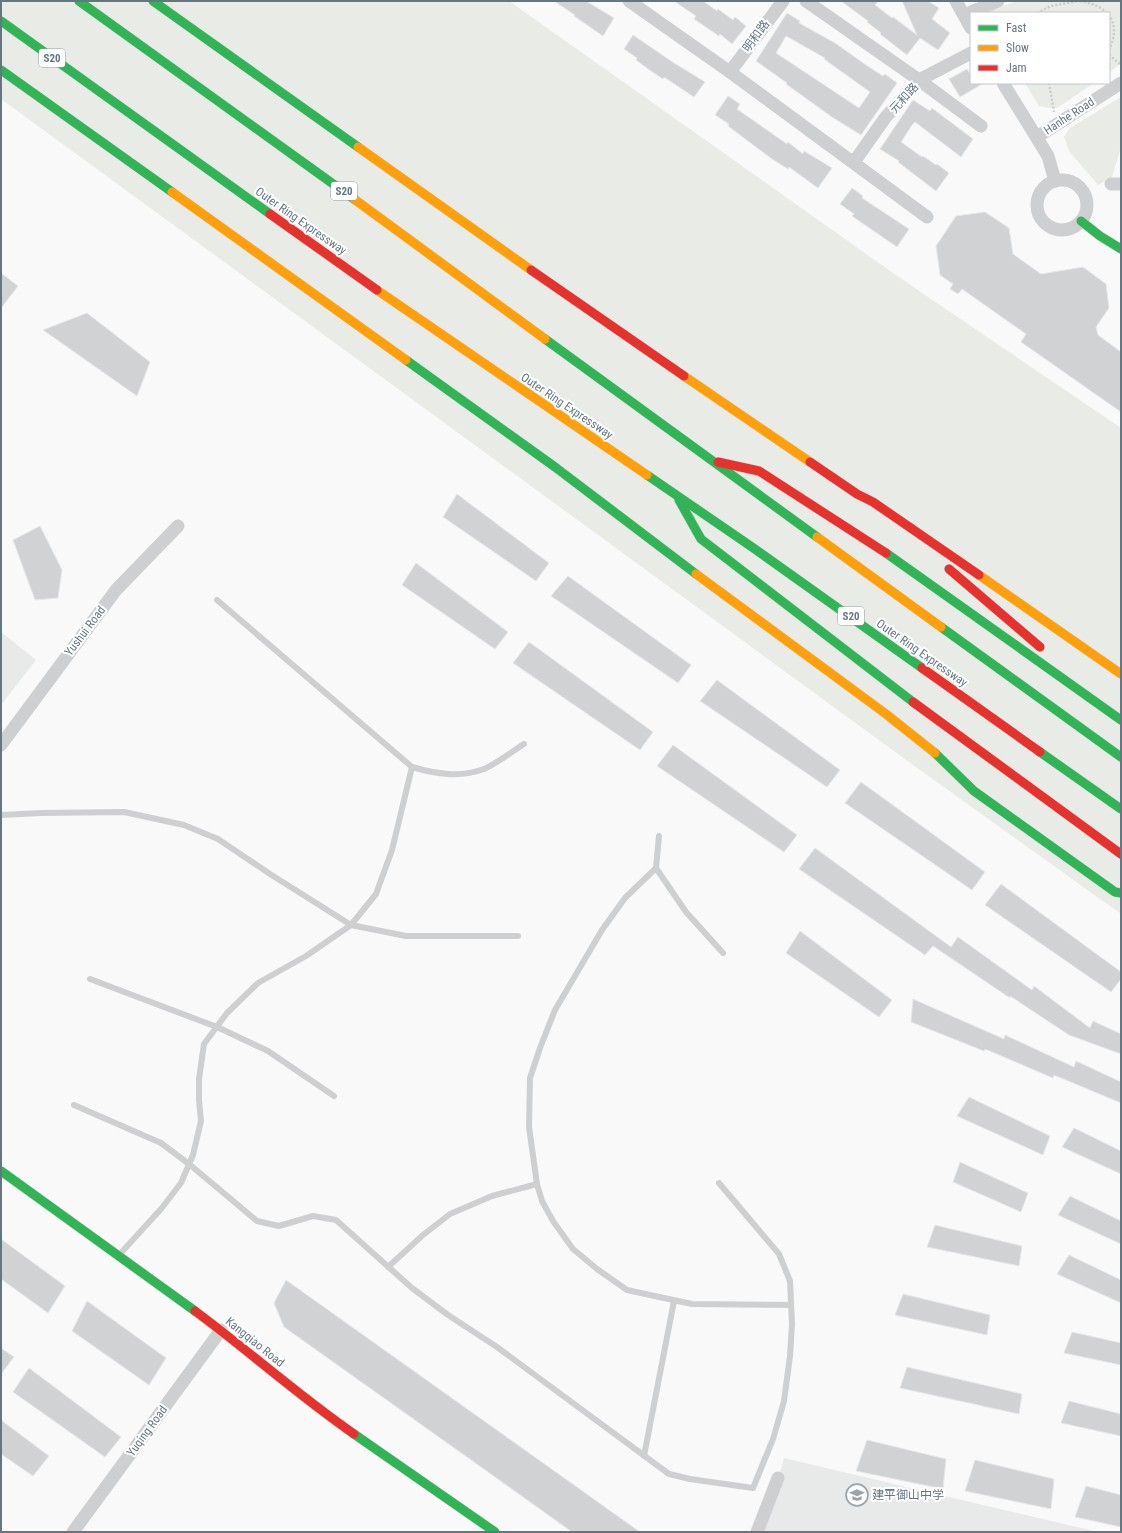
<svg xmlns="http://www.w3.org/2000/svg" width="1122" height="1533" viewBox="0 0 1122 1533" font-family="'Roboto Condensed','Noto Sans SC',sans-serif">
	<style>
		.built { fill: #e8e9e9 }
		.green { fill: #e8ebe6 }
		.building { fill: #d0d2d3; stroke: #e8e8e8; fill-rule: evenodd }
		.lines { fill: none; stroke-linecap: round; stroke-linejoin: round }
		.fast-casing { stroke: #d5d6d7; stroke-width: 10 }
		.slow-casing { stroke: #d5d6d7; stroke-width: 10 }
		.jam-casing { stroke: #d5d6d7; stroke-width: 10 }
		.path { stroke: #cbcccd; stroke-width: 2.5; stroke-dasharray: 2 2; stroke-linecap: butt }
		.lane { stroke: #cecfd0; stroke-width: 6 }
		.street { stroke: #cecfd0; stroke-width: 13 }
		.fast { stroke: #30b455; stroke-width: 9 }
		.slow { stroke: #ff9f0a; stroke-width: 9 }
		.jam { stroke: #e5322d; stroke-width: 9 }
		.labels { text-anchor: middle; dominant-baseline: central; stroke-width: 4; stroke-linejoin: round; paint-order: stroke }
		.shield { fill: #fff; stroke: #939fa8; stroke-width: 1 }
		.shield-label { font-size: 11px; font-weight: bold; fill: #657683 }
		.street-label { font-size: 12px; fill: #657683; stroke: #fff }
		.poi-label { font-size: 12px; fill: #657683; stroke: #fff; text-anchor: start }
	</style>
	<rect width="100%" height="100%" fill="#f9f9f9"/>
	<g class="built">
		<polygon points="1,632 36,660 1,705"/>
		<polygon points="784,1458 1098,1532 764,1532"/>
	</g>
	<g class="green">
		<polygon points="1,1 509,1 903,280 1121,428 1121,914 909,762 1,99"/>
		<polygon points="1018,1 1121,1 1121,63 1109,73 1109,13 983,13"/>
		<polygon points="1025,83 1094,83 1057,108 1049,108 1039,106"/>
		<polygon points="1121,97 1121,147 1112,177 1098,185 1069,151 1064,137 1070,128"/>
	</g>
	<g class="building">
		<polygon points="554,1 586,1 614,18 603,36 574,16 575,15"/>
		<polygon points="674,1 703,1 717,11 718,9 733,20 735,17 746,26 732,44 720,34 719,36 694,19 696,16"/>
		<polygon points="841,1 878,1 875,5 892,18 893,17 917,35 902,1 928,1 939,8 932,19 950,33 938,50 920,38 907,55 880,34 881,33 867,22 868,21"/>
		<path d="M 787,13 L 800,21 L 799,23 L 835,43 L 866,65 L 883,76 L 885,74 L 897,83 L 861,135 L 832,117 L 786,84 L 787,83 L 756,61 ZM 786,36 L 825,58 L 824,59 L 870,92 L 859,108 L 776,53 Z"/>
		<polygon points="633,35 674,63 705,82 694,97 664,77 663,79 651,71 636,60 637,58 624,49"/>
		<polygon points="967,69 971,75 971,83 984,83 960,97 949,79"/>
		<polygon points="728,96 740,104 737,109 787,144 788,142 803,154 804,151 832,168 818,188 789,167 788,169 772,159 728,126 729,124 715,115"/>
		<polygon points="913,100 930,111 932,108 973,139 961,157 915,122 912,125 901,142 922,157 923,156 936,165 937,164 949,173 936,191 898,162 899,161 880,149"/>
		<polygon points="852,188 863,196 862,198 909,229 897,247 852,216 854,214 840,204"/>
		<polygon points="985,212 1009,228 1013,254 1041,274 1083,267 1106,284 1109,308 1096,327 1098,335 1121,352 1121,412 1021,342 1026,334 962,289 958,294 950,289 953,284 940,275 936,246 956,216"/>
		<polygon points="1,273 18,286 1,308"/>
		<polygon points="87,313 150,362 137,396 43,330"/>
		<polygon points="457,494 549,563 536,581 443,517"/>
		<polygon points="40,526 62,570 58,598 35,600 13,540"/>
		<polygon points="416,563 508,632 495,649 402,585"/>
		<polygon points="568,576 691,665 678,683 551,596"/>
		<polygon points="529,642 653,732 640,750 513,663"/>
		<polygon points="717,680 840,770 827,787 700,701"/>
		<polygon points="673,745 797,835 784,852 657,766"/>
		<polygon points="861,782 985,872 972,890 845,803"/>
		<polygon points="815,848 951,947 958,937 1032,990 1034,986 1090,1028 1093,1021 1121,1034 1121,1054 1069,1035 1010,996 1010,998 933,946 925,955 799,869"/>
		<polygon points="1001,884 1121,972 1121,979 1111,992 985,905"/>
		<polygon points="800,931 892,1000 879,1017 786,953"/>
		<polygon points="913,999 1004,1039 1005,1035 1074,1067 1076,1061 1121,1082 1121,1103 1054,1075 1053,1078 985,1049 984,1051 911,1022"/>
		<polygon points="969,1097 1050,1136 1043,1155 957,1116"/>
		<polygon points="1074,1128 1121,1151 1121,1174 1062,1147"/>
		<polygon points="960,1162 1028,1193 1021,1212 953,1182"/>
		<polygon points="1070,1196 1121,1221 1121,1244 1058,1215"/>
		<polygon points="935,1225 1022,1246 1019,1266 927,1247"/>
		<polygon points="1,1239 65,1286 48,1313 1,1279"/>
		<polygon points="1069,1255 1121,1280 1121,1303 1057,1274"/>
		<polygon points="286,1280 640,1532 572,1532 474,1462 284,1327 274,1303"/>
		<polygon points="903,1294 990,1315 987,1335 895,1315"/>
		<polygon points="87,1301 166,1358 149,1385 72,1331"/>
		<polygon points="1072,1332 1121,1343 1121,1365 1064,1353"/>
		<polygon points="1,1348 14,1357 1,1374"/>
		<polygon points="907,1367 1022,1394 1019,1414 900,1388"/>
		<polygon points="29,1368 121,1437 105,1457 13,1392"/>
		<polygon points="1069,1401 1121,1414 1121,1436 1061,1423"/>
		<polygon points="1,1420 49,1456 33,1476 1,1454"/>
		<polygon points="867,1440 946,1459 943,1489 856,1471"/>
		<polygon points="975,1460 1054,1479 1051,1509 965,1491"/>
		<polygon points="1086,1486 1121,1495 1121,1527 1075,1517"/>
	</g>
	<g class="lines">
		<g class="fast-casing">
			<g id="fast">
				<polyline points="79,1 354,199"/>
				<polyline points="153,1 358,147"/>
				<polyline points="1,21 270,214"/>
				<polyline points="1,70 172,192"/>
				<polyline points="1081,221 1100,236 1121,249"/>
				<polyline points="545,339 817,537"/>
				<polyline points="406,360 555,467 696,574"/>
				<polyline points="647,475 752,547 922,668"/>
				<polyline points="679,500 701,539 913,702"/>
				<polyline points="886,553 1121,720"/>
				<polyline points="941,627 1121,757"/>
				<polyline points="1040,752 1121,809"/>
				<polyline points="935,753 974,791 1115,892 1121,893"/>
				<polyline points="1,1171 195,1311"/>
				<polyline points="354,1434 495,1532"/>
			</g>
		</g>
		<g class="slow-casing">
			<g id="slow">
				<polyline points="358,147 531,270"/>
				<polyline points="172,192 406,360"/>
				<polyline points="354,199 545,339"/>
				<polyline points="377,290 647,475"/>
				<polyline points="684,376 810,462"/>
				<polyline points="817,537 941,627"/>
				<polyline points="696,574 886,714 935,753"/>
				<polyline points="979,575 1121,674"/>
			</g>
		</g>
		<g class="jam-casing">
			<g id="jam">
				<polyline points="270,214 377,290"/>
				<polyline points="531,270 684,376"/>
				<polyline points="718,462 759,471 886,553"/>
				<polyline points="810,462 857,494 873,502 979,575"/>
				<polyline points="949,569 1040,647"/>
				<polyline points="922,668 1040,752"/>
				<polyline points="913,702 1121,854"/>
				<path d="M 195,1311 C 249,1351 299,1396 354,1434"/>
			</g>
		</g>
		<g class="path">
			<path d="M 1080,1 C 1108,6 1122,21 1109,50"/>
			<polyline points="1037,13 1051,6 1078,1"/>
			<polyline points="1109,55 1121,65"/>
			<polyline points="1049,83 1054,112"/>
		</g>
		<g class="lane">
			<path d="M 217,600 L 412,767 C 436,774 460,778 484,769 C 498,763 511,752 524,744"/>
			<polyline points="1,815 41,813 124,812 184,825 218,839 270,874 351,925 406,936 518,936"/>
			<polyline points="659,836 656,868 686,912 723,953"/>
			<polyline points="656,868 625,898 602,930 555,1010 540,1048 530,1078 529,1127 537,1184 542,1201 553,1221 573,1249 597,1269 627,1290 692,1304 791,1305"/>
			<polyline points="90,979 217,1027 268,1051 334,1096"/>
			<polyline points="74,1105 161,1143 189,1164 257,1221 279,1226 313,1216 336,1220 412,1288 448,1315 497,1347 669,1474 690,1479 753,1488 773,1439 784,1401 790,1356 792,1324 790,1281 779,1254 719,1183"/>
			<polyline points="119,1255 161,1209 181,1183 193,1155 201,1121 199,1100 199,1079 204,1044 227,1013 258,983 306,956 351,925 376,894 392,850 412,767"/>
			<polyline points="388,1267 423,1235 450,1214 492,1196 537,1184"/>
			<polyline points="644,1456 674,1301"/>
		</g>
		<g class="street">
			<polyline points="629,1 730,72 927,217"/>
			<polyline points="806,1 919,80 981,126"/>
			<polyline points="956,1 971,28"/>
			<polyline points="964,15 998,1"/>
			<polyline points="730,72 783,1"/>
			<polyline points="1003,83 1048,156 1055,181"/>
			<polyline points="1037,137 1121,83"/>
			<polyline points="854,162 885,118 919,80 971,53"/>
			<circle cx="1062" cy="205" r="25"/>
			<polyline points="1111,184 1121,184"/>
			<polyline points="1,745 116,590 178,526"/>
			<polyline points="73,1532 221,1330"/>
			<polyline points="757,1532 778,1478"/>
		</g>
		<use href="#fast" class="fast"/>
		<use href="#slow" class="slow"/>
		<use href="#jam" class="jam"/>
	</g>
	<defs>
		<g id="school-ring" transform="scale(1.15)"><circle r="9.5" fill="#fff" stroke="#99a4ac" stroke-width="1.5"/><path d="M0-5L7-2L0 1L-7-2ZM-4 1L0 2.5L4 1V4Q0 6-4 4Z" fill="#99a4ac"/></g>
	</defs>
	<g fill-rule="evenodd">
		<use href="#school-ring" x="857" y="1495"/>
	</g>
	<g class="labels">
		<g class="shield">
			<rect x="39" y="49" width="26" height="18" rx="3"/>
			<rect x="331" y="182" width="26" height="18" rx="3"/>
			<rect x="838" y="607" width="26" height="18" rx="3"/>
		</g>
		<g class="shield-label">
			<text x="52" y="58">S20</text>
			<text x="344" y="191">S20</text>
			<text x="851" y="616">S20</text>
		</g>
		<g class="street-label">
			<text transform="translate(756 36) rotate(-54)">明和路</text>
			<text transform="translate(904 98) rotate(-48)">元和路</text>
			<text transform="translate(1069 116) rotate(-33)">Hanhe Road</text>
			<text transform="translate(301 221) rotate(35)">Outer Ring Expressway</text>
			<text transform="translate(567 406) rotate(34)">Outer Ring Expressway</text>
			<text transform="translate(85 631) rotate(-53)">Yushui Road</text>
			<text transform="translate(922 653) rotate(35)">Outer Ring Expressway</text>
			<text transform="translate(255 1342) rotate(39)">Kangqiao Road</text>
			<text transform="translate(147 1431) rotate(-54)">Yuqing Road</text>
		</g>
		<g class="poi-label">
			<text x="872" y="1495">建平御山中学</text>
		</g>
	</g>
	<rect width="1122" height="1533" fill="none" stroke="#657683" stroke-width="4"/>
	<rect x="970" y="12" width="140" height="72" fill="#ffffff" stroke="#c1c8cd"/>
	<rect x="978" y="25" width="20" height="6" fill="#30b455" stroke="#c1c8cd"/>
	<text x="1006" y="32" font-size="12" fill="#657683">Fast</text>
	<rect x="978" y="45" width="20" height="6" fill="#ff9f0a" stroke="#c1c8cd"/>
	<text x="1006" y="52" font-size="12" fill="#657683">Slow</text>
	<rect x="978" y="65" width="20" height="6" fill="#e5322d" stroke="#c1c8cd"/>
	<text x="1006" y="72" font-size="12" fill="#657683">Jam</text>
</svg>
